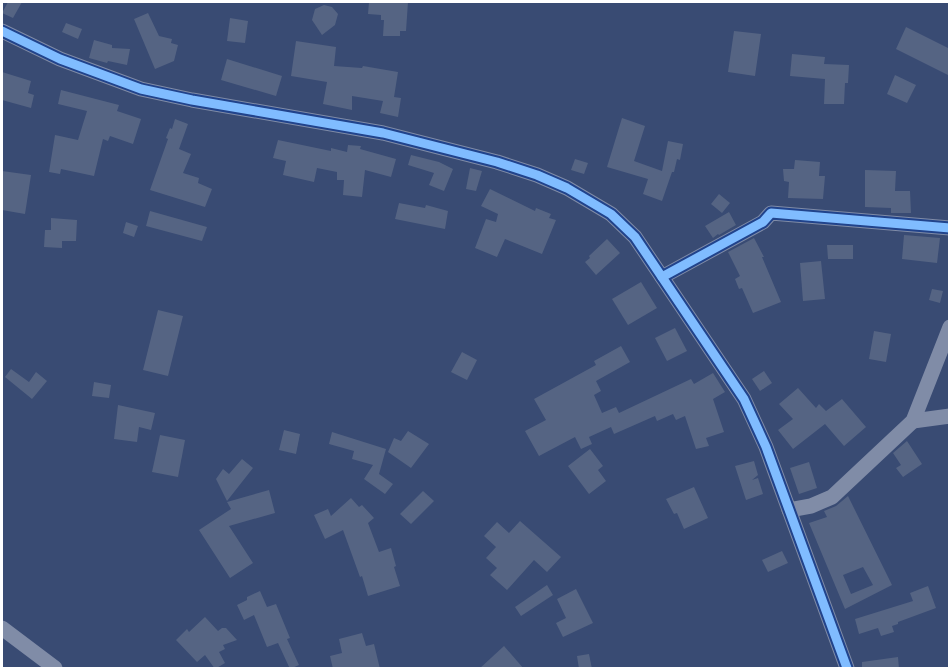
<svg xmlns="http://www.w3.org/2000/svg" width="951" height="670" viewBox="0 0 951 670" font-family="'Space Grotesk',sans-serif">
	<style>
		.building { fill: #556483; fill-rule: evenodd }
		.lines { fill: none; stroke-linecap: round; stroke-linejoin: round }
		.street { stroke: #808ca7; stroke-width: 15 }
		.cycleway-casing { stroke: #21438b; stroke-width: 13 }
		.cycleway { stroke: #80bcff; stroke-width: 9 }
	</style>
	<rect width="100%" height="100%" fill="#394b73"/>
	<g class="building">
		<polygon points="8,2 22,2 13,18 2,13"/>
		<polygon points="369,2 408,2 406,31 400,31 400,36 383,36 384,20 381,20 381,15 368,14"/>
		<polygon points="324,5 332,7 338,14 335,25 322,35 312,20 315,9"/>
		<polygon points="148,13 159,36 172,39 171,43 178,45 174,61 155,69 134,19"/>
		<polygon points="230,18 248,21 245,43 227,41"/>
		<polygon points="66,23 82,29 78,39 62,32"/>
		<polygon points="906,27 950,49 950,76 896,49"/>
		<polygon points="734,31 761,34 755,76 728,72"/>
		<polygon points="94,40 112,45 112,48 130,49 127,65 108,61 107,63 89,58"/>
		<polygon points="296,41 336,47 334,66 362,68 363,66 398,72 394,97 401,98 398,117 380,113 383,101 352,96 352,110 323,104 327,82 291,76"/>
		<polygon points="792,54 825,57 824,64 849,65 848,83 845,83 844,104 824,104 825,79 790,76"/>
		<polygon points="227,59 282,76 276,96 221,80"/>
		<polygon points="2,72 31,81 28,93 34,95 31,108 2,100"/>
		<polygon points="895,75 916,85 907,103 887,94"/>
		<polygon points="61,90 119,105 117,111 141,119 133,144 110,136 108,141 103,139 94,176 61,169 60,174 49,172 55,135 78,140 87,111 58,104"/>
		<polygon points="622,118 645,126 634,161 662,171 668,141 683,144 680,160 677,159 674,172 672,172 662,201 643,194 648,179 607,167"/>
		<polygon points="175,119 188,124 179,149 191,154 183,173 199,178 198,183 212,189 205,207 150,190 168,139 166,138 170,128 172,129"/>
		<polygon points="278,140 331,151 331,148 347,152 348,145 361,146 360,149 396,159 391,177 365,170 362,197 343,195 344,180 337,180 337,172 317,168 314,182 283,175 286,161 273,158"/>
		<polygon points="411,155 439,162 453,169 444,191 429,185 434,173 408,165"/>
		<polygon points="575,159 588,163 584,174 571,170"/>
		<polygon points="795,160 820,162 819,176 825,176 823,199 788,198 789,182 784,181 783,169 794,169"/>
		<polygon points="470,168 482,171 476,191 466,189"/>
		<polygon points="865,170 896,171 895,191 910,191 911,213 891,213 891,208 865,207"/>
		<polygon points="2,171 31,175 25,214 2,210"/>
		<polygon points="490,189 535,211 536,208 551,214 549,218 556,220 542,254 505,239 497,257 475,248 486,219 496,222 498,214 481,206"/>
		<polygon points="719,194 730,203 722,213 711,204"/>
		<polygon points="399,203 425,208 426,205 448,211 445,229 395,219"/>
		<polygon points="150,211 207,227 202,241 146,226"/>
		<polygon points="729,212 736,225 719,235 718,234 713,238 705,226"/>
		<polygon points="51,218 77,220 76,241 62,241 62,248 44,247 45,230 51,230"/>
		<polygon points="126,222 138,226 134,237 123,233"/>
		<polygon points="904,235 940,238 937,263 902,259"/>
		<polygon points="754,238 764,257 762,257 781,302 753,313 742,288 739,289 735,279 740,276 728,252"/>
		<polygon points="607,239 620,253 596,275 585,262 590,258 589,256"/>
		<polygon points="827,245 853,245 853,259 828,259"/>
		<polygon points="821,261 825,299 803,301 800,263"/>
		<polygon points="641,282 657,308 628,325 612,299"/>
		<polygon points="932,289 943,291 940,303 929,300"/>
		<polygon points="158,310 183,316 168,376 143,370"/>
		<polygon points="675,328 687,351 667,361 655,338"/>
		<polygon points="874,331 891,334 886,362 869,359"/>
		<polygon points="621,346 630,362 596,381 601,391 594,395 602,413 616,407 619,413 691,379 694,384 713,373 725,392 713,399 724,432 706,438 709,446 696,449 685,416 676,420 673,414 657,421 655,416 614,434 611,427 589,437 592,444 581,449 575,437 539,456 525,431 546,420 534,399 596,365 594,361"/>
		<polygon points="462,352 477,360 467,380 451,372"/>
		<polygon points="11,369 29,382 36,372 47,381 32,399 5,377"/>
		<polygon points="764,371 772,383 760,391 752,379"/>
		<polygon points="94,382 111,385 109,398 92,396"/>
		<polygon points="798,388 816,408 819,404 826,411 842,399 866,427 844,446 825,424 793,449 778,430 793,419 779,404"/>
		<polygon points="118,405 155,413 151,430 139,427 137,442 114,439"/>
		<polygon points="284,430 300,434 296,454 279,450"/>
		<polygon points="408,431 429,444 411,468 388,452 394,438 401,441"/>
		<polygon points="332,432 386,449 379,474 393,484 385,494 364,479 373,465 352,459 354,451 329,444"/>
		<polygon points="160,435 185,440 178,477 152,472"/>
		<polygon points="907,441 922,464 903,477 896,468 901,465 893,453"/>
		<polygon points="590,449 603,466 598,470 606,481 589,494 568,466"/>
		<polygon points="242,459 253,468 227,501 216,479 223,469 229,474"/>
		<polygon points="754,461 758,475 752,480 758,478 763,494 746,500 735,466"/>
		<polygon points="809,462 817,488 799,494 790,468"/>
		<polygon points="694,487 708,518 684,529 677,513 674,514 666,499"/>
		<polygon points="269,490 275,513 229,526 253,563 230,578 199,530 231,509 227,502"/>
		<polygon points="423,491 434,501 411,524 400,514"/>
		<path d="M 848,496 L 892,585 L 845,609 L 809,523 L 827,517 L 824,511 L 836,506 ZM 863,567 L 873,585 L 851,594 L 843,575 Z"/>
		<polygon points="351,498 359,507 362,505 374,518 368,523 379,552 391,548 396,566 394,567 400,586 368,596 362,576 360,577 343,530 325,539 314,515 328,509 331,516"/>
		<polygon points="520,521 561,557 547,572 534,560 507,590 490,575 497,568 486,558 496,547 484,536 497,522 509,533"/>
		<polygon points="782,551 788,563 768,572 762,560"/>
		<polygon points="547,585 553,595 521,616 515,607"/>
		<polygon points="928,586 936,608 898,622 898,624 892,626 894,632 881,636 878,628 859,634 855,619 913,601 910,593"/>
		<polygon points="576,589 593,623 563,637 556,623 566,618 557,599"/>
		<polygon points="260,591 267,607 276,604 290,638 287,639 299,665 290,669 278,643 267,647 254,615 244,620 237,605 247,600 247,597"/>
		<polygon points="205,617 218,631 222,628 226,628 237,640 223,645 225,649 219,652 225,663 215,669 205,655 197,662 176,640 187,629 189,632"/>
		<polygon points="362,633 366,646 374,644 380,669 333,669 330,656 342,653 339,639"/>
		<polygon points="504,646 524,669 479,669"/>
		<polygon points="589,654 592,669 579,669 577,656"/>
		<polygon points="898,657 899,669 862,669 862,662"/>
	</g>
	<g class="lines">
		<g class="street">
			<polyline points="2,31 60,59 141,89 192,100 383,133 497,162 537,175 567,188 611,214 635,237 744,399 766,447 847,668"/>
			<polyline points="662,277 763,222 771,213 950,228"/>
			<polyline points="913,421 950,416"/>
			<polyline points="789,510 811,506 832,497 913,421 950,327"/>
			<polyline points="2,628 55,668"/>
		</g>
		<g class="cycleway-casing">
			<g id="cycleway">
				<polyline points="2,31 60,59 141,89 192,100 383,133 497,162 537,175 567,188 611,214 635,237 744,399 766,447 847,668"/>
				<polyline points="662,277 763,222 771,213 950,228"/>
			</g>
		</g>
		<use href="#cycleway" class="cycleway"/>
	</g>
	<rect width="951" height="670" fill="none" stroke="#ffffff" stroke-width="6"/>
</svg>
